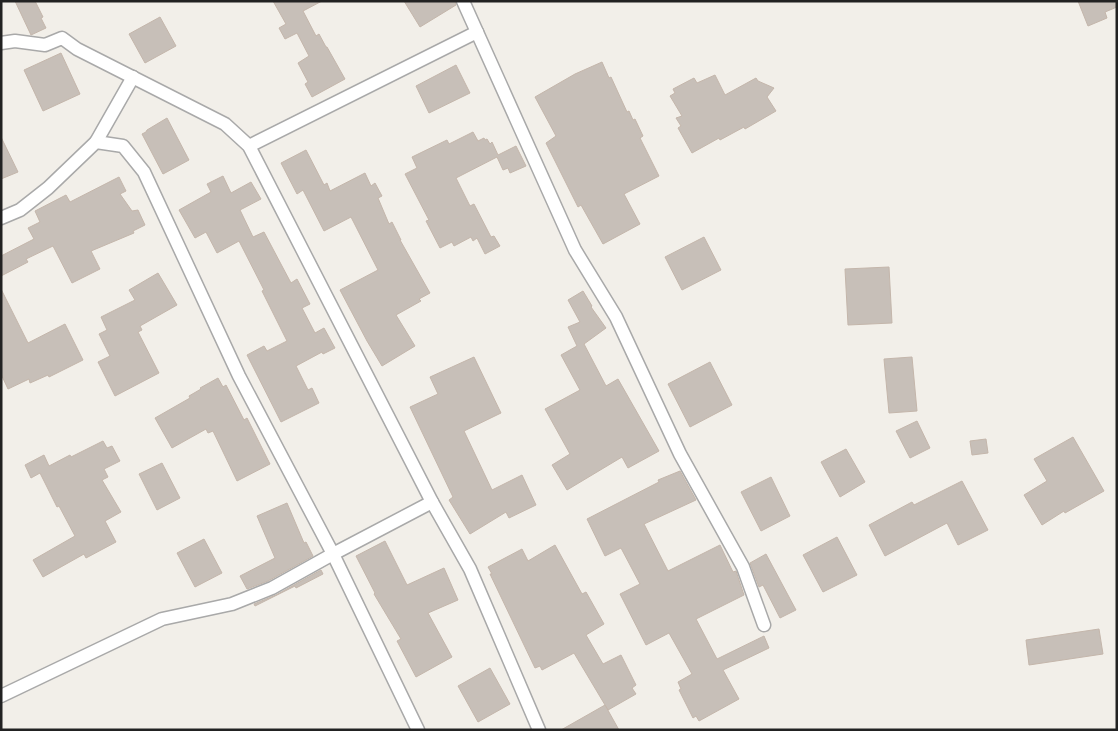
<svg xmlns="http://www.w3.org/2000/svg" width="1118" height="731" viewBox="0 0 1118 731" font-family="'Open Sans',sans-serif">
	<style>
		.building { fill: #c7bfb8; stroke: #c4b6ab }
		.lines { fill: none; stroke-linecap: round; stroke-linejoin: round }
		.street-casing { stroke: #a9a9a9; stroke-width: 15 }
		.street { stroke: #fff; stroke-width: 12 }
	</style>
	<rect width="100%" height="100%" fill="#f2efe9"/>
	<g class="building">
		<polygon points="15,1 35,1 43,17 41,18 46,28 31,35"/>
		<polygon points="273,1 322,1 303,11 316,36 319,34 326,47 327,47 345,79 312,97 305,84 308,82 298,63 309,56 297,33 285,39 279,28 286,24"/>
		<polygon points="404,1 455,1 456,5 420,27"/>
		<polygon points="1078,1 1117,1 1117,7 1105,12 1107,18 1088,26"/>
		<polygon points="160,17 176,46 145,63 129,34"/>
		<polygon points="61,53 80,94 43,111 24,70"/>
		<polygon points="602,62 609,78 611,77 627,112 629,111 633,120 635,119 643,136 640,138 659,176 624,194 640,224 603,244 581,205 578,207 546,143 556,136 535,97 575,74"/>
		<polygon points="456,65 470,93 429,113 416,86"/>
		<polygon points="715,75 725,95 756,78 758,81 774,88 767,97 776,111 745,129 744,127 720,140 719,138 692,153 678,128 681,126 676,118 682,116 670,96 675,93 673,89 694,78 697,83"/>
		<polygon points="167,118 189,160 163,174 142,134 146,132 147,130"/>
		<polygon points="473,132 478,141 484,138 485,140 487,139 490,144 492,142 498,155 516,146 526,166 510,173 508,168 503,170 497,157 456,178 470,206 474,204 491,237 494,236 500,246 485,254 477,238 473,241 471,237 454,246 452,242 440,248 426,221 429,220 405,174 417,168 412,157 447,140 449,144"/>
		<polygon points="1,137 18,172 1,179"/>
		<polygon points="306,150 324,185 327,183 330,191 365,173 371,186 375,183 382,196 378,198 389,224 392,222 401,240 400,240 430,293 419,299 421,301 396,315 415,346 382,366 367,341 340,290 378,270 351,217 324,231 303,190 297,194 281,163"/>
		<polygon points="223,176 231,193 251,182 261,199 240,210 253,237 264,232 291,283 297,279 310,304 302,308 315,333 324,328 335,348 323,354 322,352 296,366 308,390 312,388 319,403 281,422 247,355 264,346 267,351 287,341 262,291 264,290 239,241 217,253 206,232 195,238 179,210 211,192 207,184"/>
		<polygon points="119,177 126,191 120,194 132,211 138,210 145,225 133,231 134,233 91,251 100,269 72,283 53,246 26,259 28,262 1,276 1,256 34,239 28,228 40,222 35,211 66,195 70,202"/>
		<polygon points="704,237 721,270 682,290 665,257"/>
		<polygon points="889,267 892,323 848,325 845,269"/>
		<polygon points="158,273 177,305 140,326 142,330 138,332 159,373 115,396 98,362 110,356 99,334 107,330 101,317 135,300 129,290"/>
		<polygon points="1,289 28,343 65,324 83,360 49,377 48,375 30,383 29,379 8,389 1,374"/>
		<polygon points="583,291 592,306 591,307 606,328 584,344 606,386 618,379 659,451 628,468 622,457 567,490 552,465 570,454 545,409 580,390 561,355 577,346 568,327 580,322 568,300"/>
		<polygon points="474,357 501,413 464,431 492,490 522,475 536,505 509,518 506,512 470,534 449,500 453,497 410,407 438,394 430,377"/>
		<polygon points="912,357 917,411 889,413 884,359"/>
		<polygon points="710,362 732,405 690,427 668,384"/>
		<polygon points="218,378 223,387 226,385 244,420 247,418 270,464 237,481 213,431 208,433 206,429 172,448 155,418 190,398 189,396 201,389 200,388"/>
		<polygon points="917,421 930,448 910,458 896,431"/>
		<polygon points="1073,437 1104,491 1065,513 1064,511 1042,525 1024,495 1047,481 1034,459"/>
		<polygon points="986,439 988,453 972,455 970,441"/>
		<polygon points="103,441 107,448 112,446 120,461 104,469 108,477 102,480 121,512 105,521 116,542 86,558 84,554 43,577 33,560 75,536 59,506 57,507 40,473 31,478 25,465 44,455 49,466 70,455 71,457"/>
		<polygon points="846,449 865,482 840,497 821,462"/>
		<polygon points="162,463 180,498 157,510 139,474"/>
		<polygon points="680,471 696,500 644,524 668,571 720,545 733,572 736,571 744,595 696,619 717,659 764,636 769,648 723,670 739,699 699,721 696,716 693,718 679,690 681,689 678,682 692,674 669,633 646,645 620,594 640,584 621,548 605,556 587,519 659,482 658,480"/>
		<polygon points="771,477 790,516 761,531 741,492"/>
		<polygon points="962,481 988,530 958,545 947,523 885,556 869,525 912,502 914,505"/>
		<polygon points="287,503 304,543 306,542 313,556 268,581 247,589 240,576 275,558 257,516"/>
		<polygon points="837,537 857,575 823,592 803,555"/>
		<polygon points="204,539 222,573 195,587 177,553"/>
		<polygon points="385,541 407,585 444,568 458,600 428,613 452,657 416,677 397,641 401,639 374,594 375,593 356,556"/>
		<polygon points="555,545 582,594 586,592 604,624 586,635 603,664 621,655 636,685 632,688 636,694 608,710 574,653 542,670 540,666 535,668 490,574 492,574 488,567 522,549 528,561"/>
		<polygon points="766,554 796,610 780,618 763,585 759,587 750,563"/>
		<polygon points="321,570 323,574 296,588 295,586 255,606 254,604 276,595"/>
		<polygon points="1099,629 1103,654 1029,665 1026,640"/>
		<polygon points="490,668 510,704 478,722 458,686"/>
		<polygon points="605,705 619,730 561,730"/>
	</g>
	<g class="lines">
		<g class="street-casing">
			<g id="street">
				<polyline points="463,1 575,250 616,317 680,454 743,567 764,625"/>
				<polyline points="1,43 15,41 45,45 62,38 77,49 225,124 249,146 432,502 470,569 539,730"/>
				<polyline points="96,142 133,77"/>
				<polyline points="249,146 477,32"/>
				<polyline points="1,218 20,210 48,188 96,142 123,146 144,172 239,376 333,554 418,730"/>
				<polyline points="1,696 162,619 232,604 272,588 333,554 432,502"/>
			</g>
		</g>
		<use href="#street" class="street"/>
	</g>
	<rect width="1118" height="731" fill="none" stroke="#222222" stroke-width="5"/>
</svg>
